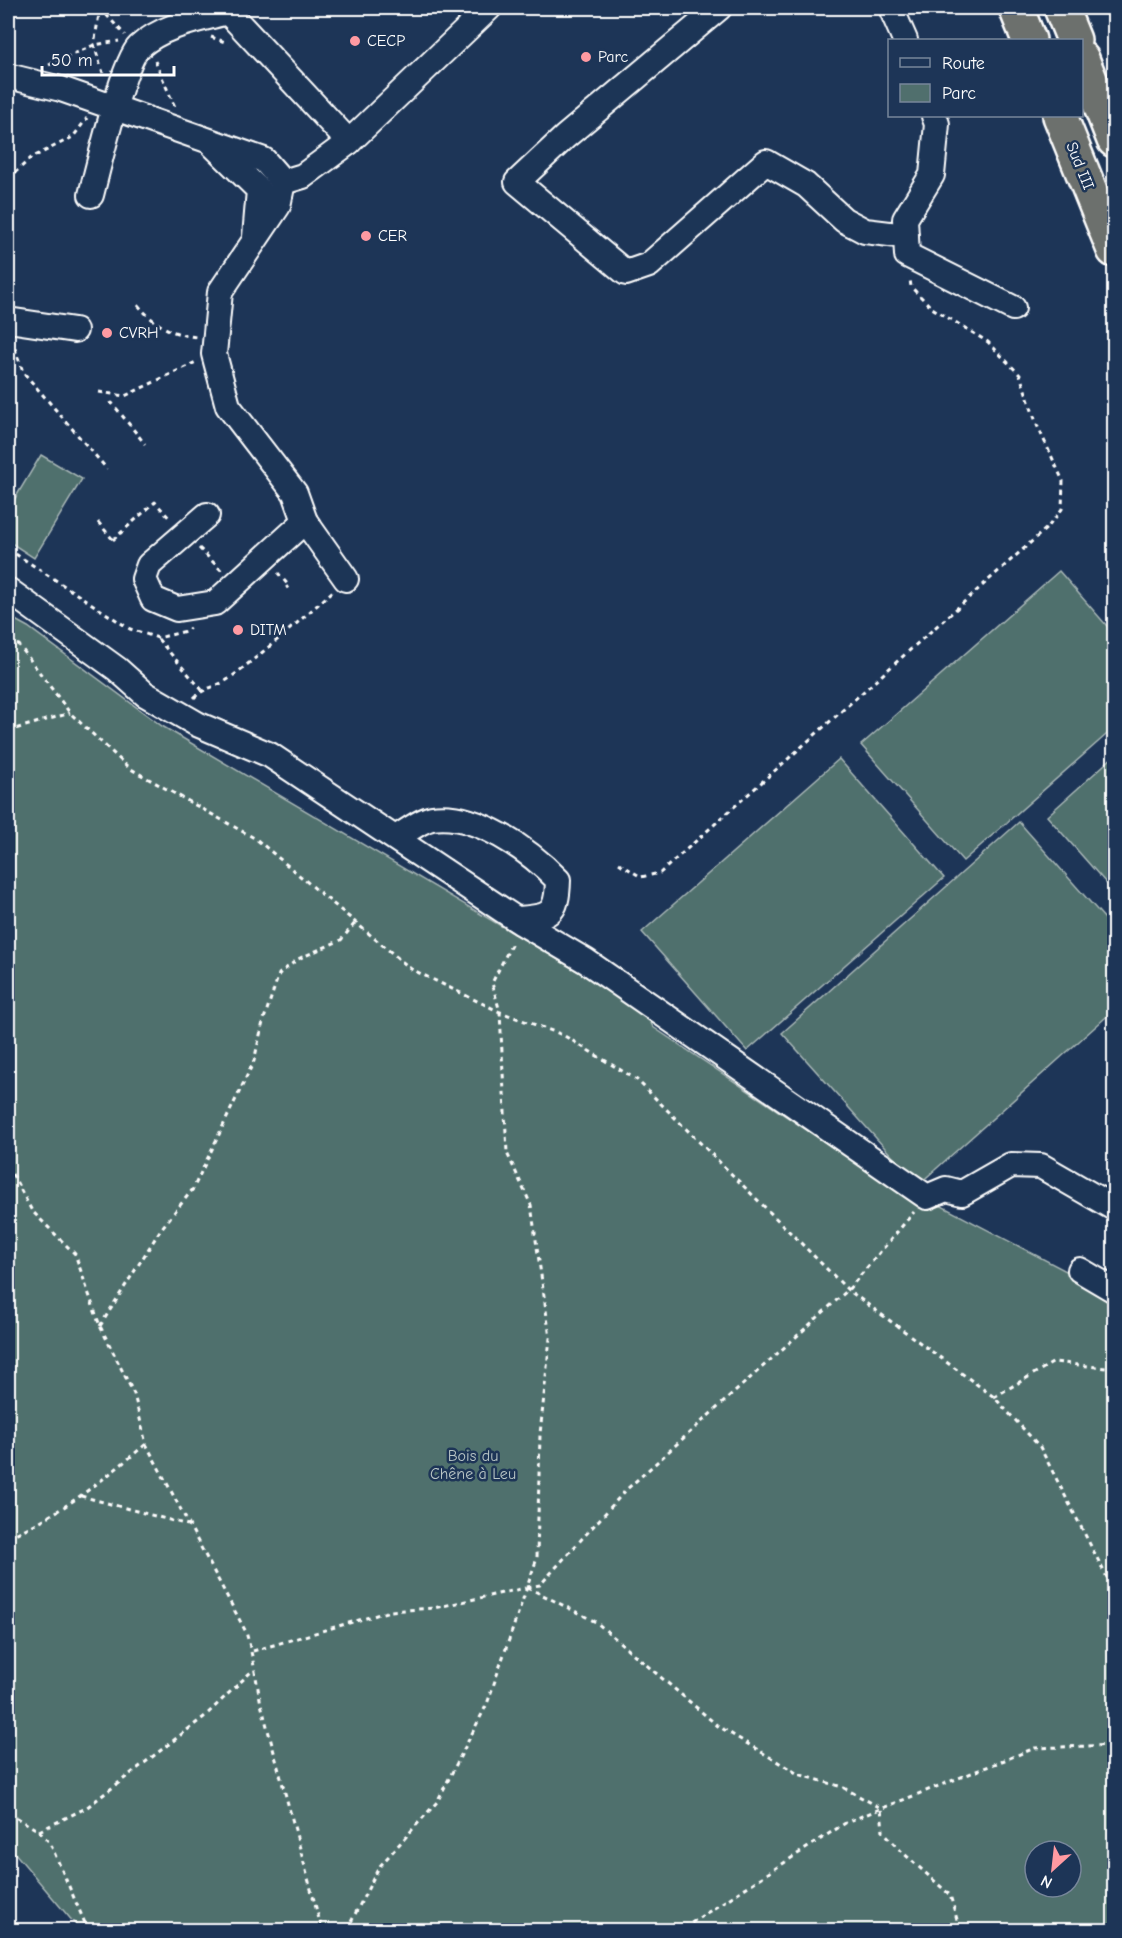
<svg xmlns="http://www.w3.org/2000/svg" width="1122" height="1938" viewBox="0 0 1122 1938" font-family="'Comic Neue',sans-serif">
	<style>
		.green { fill: #506f6d; stroke: #a8b7b6; stroke-width: 1.5; fill-rule: evenodd }
		.lines { fill: none; stroke-linecap: round; stroke-linejoin: round }
		.minor-casing { stroke: #fff; stroke-width: 28 }
		.highway-casing { stroke: #fff; stroke-width: 38 }
		.path { stroke: #fff; stroke-width: 3; stroke-dasharray: 4.5 4.5; stroke-linecap: butt }
		.minor { stroke: #1d3557; stroke-width: 24 }
		.highway { stroke: #6c706d; stroke-width: 33 }
		.poi-dot { fill: #ff9aa2; stroke: #1d3557; stroke-width: 2 }
		.labels { text-anchor: middle; dominant-baseline: central; stroke-width: 5; stroke-linejoin: round; paint-order: stroke }
		.poi-label { font-size: 16px; fill: #fff; stroke: #1d3557; text-anchor: start }
		.street-label { font-size: 16px; fill: #fff; stroke: #1d3557 }
		.park-label { font-size: 16px; fill: #b9c5c5; stroke: #1d3557 }
	</style>
	<rect width="100%" height="100%" fill="#1d3557"/>
	<filter id="ink" filterUnits="userSpaceOnUse"><feTurbulence type="fractalNoise" baseFrequency=".0167" numOctaves="2"/><feDisplacementMap in="SourceGraphic" scale="12" xChannelSelector="R" yChannelSelector="G"/><feConvolveMatrix kernelMatrix="1 2 1 2 8 2 1 2 1" color-interpolation-filters="sRGB"/></filter>
	<g filter="url(#ink)">
		<g class="green">
			<polygon points="41,455 82,479 34,558 8,541 8,510"/>
			<polygon points="1059,571 1114,634 1114,728 963,861 861,745"/>
			<path d="M 8,616 L 28,627 L 162,726 L 645,1011 L 653,1027 L 844,1155 L 1114,1296 L 1114,1930 L 80,1930 L 8,1845 ZM 1035,1851 L 1071,1851 L 1071,1887 L 1035,1887 Z"/>
			<polygon points="1114,756 1114,892 1047,816"/>
			<polygon points="839,759 944,878 747,1051 642,932"/>
			<polygon points="1019,822 1114,929 1114,1010 918,1185 782,1033"/>
		</g>
		<g class="lines">
			<g class="minor-casing">
				<g id="minor">
					<polyline points="234,8 228,12 349,142"/>
					<polyline points="719,8 565,137 517,182 626,273 649,265 766,162 806,185 844,220 865,231 906,236"/>
					<polyline points="891,8 905,40"/>
					<polyline points="8,76 61,89 264,160 283,182 278,206 220,292 214,354 228,406 295,493 305,521 346,579"/>
					<polyline points="934,116 937,124 932,175 905,219 907,255 1013,308"/>
					<polyline points="214,146 259,190 255,237"/>
					<polyline points="283,182 303,176 349,142 489,8"/>
					<path d="M 91,195 C 98,168 123,62 139,47 C 163,25 198,20 228,12"/>
					<polyline points="8,320 75,330"/>
					<polyline points="207,515 149,565 144,579 153,599 177,609 215,603 305,521"/>
					<polyline points="8,590 117,669 145,694 197,724 270,755 522,923 586,961 927,1197 946,1189 962,1193 1011,1165 1041,1166 1114,1208"/>
					<path d="M 396,838 C 406,832 421,820 432,818 C 475,811 530,851 558,880 C 557,915 550,917 516,919"/>
					<polyline points="1080,1270 1114,1290"/>
				</g>
			</g>
			<g class="highway-casing">
				<g id="highway">
					<polyline points="1016,8 1029,40"/>
					<polyline points="1061,8 1074,40"/>
					<polyline points="1082,59 1114,140"/>
					<polyline points="1060,116 1114,250"/>
				</g>
			</g>
			<g class="path">
				<polyline points="100,8 94,45 103,73"/>
				<polyline points="100,8 125,35"/>
				<polyline points="211,37 228,43"/>
				<polyline points="155,61 175,107"/>
				<polyline points="49,65 94,45 119,41"/>
				<polyline points="8,179 31,158 73,137 87,118"/>
				<path d="M 138,305 C 155,325 171,334 196,337"/>
				<polyline points="12,340 23,372 107,469"/>
				<polyline points="99,392 125,396 196,362"/>
				<polyline points="110,404 112,403 145,444"/>
				<polyline points="98,522 115,542"/>
				<polyline points="113,540 155,502 171,520"/>
				<polyline points="199,548 222,571"/>
				<polyline points="8,549 130,629 158,638 186,631 190,628"/>
				<polyline points="278,573 289,586 286,588"/>
				<polyline points="158,639 202,690"/>
				<polyline points="8,642 19,645 70,713 129,768 256,839 411,969 500,1012 563,1035 637,1080 848,1290 994,1397 1040,1447 1114,1591"/>
				<path d="M 194,698 C 204,687 218,687 230,678 C 265,651 299,622 333,591"/>
				<polyline points="8,731 70,713"/>
				<polyline points="619,863 641,877 660,873 1048,527 1062,509 1063,481 1037,425 1020,375 988,342 932,308 911,287 910,279"/>
				<path d="M 8,1166 L 32,1211 L 75,1254 L 100,1326 L 134,1394 L 146,1444 L 246,1632 C 253,1656 256,1679 261,1704 L 322,1930"/>
				<polyline points="100,1326 161,1229 193,1189 254,1061 263,1022 279,974 298,959 341,940 356,922"/>
				<polyline points="994,1397 1054,1362 1114,1369"/>
				<polyline points="81,1496 188,1525"/>
				<path d="M 8,1537 C 61,1514 102,1481 146,1444"/>
				<polyline points="527,1587 596,1622 718,1726 798,1774 842,1787 881,1808 883,1831 901,1851 950,1895 960,1930"/>
				<polyline points="527,1587 540,1585 627,1489 848,1290 914,1212"/>
				<polyline points="253,1651 390,1611 434,1608 525,1588"/>
				<polyline points="8,1813 39,1831 50,1843 88,1930"/>
				<polyline points="39,1831 86,1808 204,1717 253,1670"/>
				<polyline points="347,1930 379,1867 437,1802 487,1704 537,1558 540,1434 550,1338 531,1205 507,1153 500,1012 492,983 513,941"/>
				<polyline points="675,1930 685,1927 847,1822 1035,1748 1114,1745"/>
			</g>
			<use href="#minor" class="minor"/>
			<use href="#highway" class="highway"/>
		</g>
	</g>
	<g class="poi-dot">
		<circle cx="355" cy="41" r="6"/>
		<circle cx="586" cy="57" r="6"/>
		<circle cx="366" cy="236" r="6"/>
		<circle cx="107" cy="333" r="6"/>
		<circle cx="238" cy="630" r="6"/>
	</g>
	<g class="labels">
		<g class="poi-label">
			<text x="367" y="41">CECP</text>
			<text x="598" y="57">Parc</text>
			<text x="378" y="236">CER</text>
			<text x="119" y="333">CVRH</text>
			<text x="250" y="630">DITM</text>
		</g>
		<g class="street-label">
			<text transform="translate(1080 166) rotate(68)">Sud III</text>
		</g>
		<g class="park-label">
			<text x="473" y="1456">Bois du<tspan x="473" dy="18">Chêne à Leu</tspan></text>
		</g>
	</g>
	<rect width="1122" height="1938" fill="none" stroke="#1d3557" stroke-width="30"/>
	<rect x="15" y="15" width="1092" height="1908" fill="none" stroke="#fff" stroke-width="2" filter="url(#ink)"/>
	<rect x="888" y="39" width="195" height="78" fill="#1d3557" stroke="#77869a" stroke-width="1.5"/>
	<rect x="900" y="58" width="30" height="9" fill="#1d3557" stroke="#77869a" stroke-width="1.5"/>
	<text x="942" y="69" font-size="18" fill="#ffffff">Route</text>
	<rect x="900" y="84" width="30" height="18" fill="#506f6d" stroke="#77869a" stroke-width="1.5"/>
	<text x="942" y="99" font-size="18" fill="#ffffff">Parc</text>
	<g transform="translate(1053 1869) rotate(207)"><circle r="28" fill="#1d3557" stroke="#77869a" stroke-width="1.5"/>
	<path d="M0-4.5L10 22L0 15L-10 22Z" fill="#ff9aa2"/>
	<text y="-9" font-size="16" font-weight="bold" text-anchor="middle" fill="#ffffff">N</text>
	</g>
	<path d="M42 66v9h132v-9" fill="none" stroke="#ffffff" stroke-width="3"/>
	<text x="51" y="66" font-size="18" fill="#ffffff" stroke="#1d3557" stroke-width="4.5" paint-order="stroke">50 m</text>
</svg>
